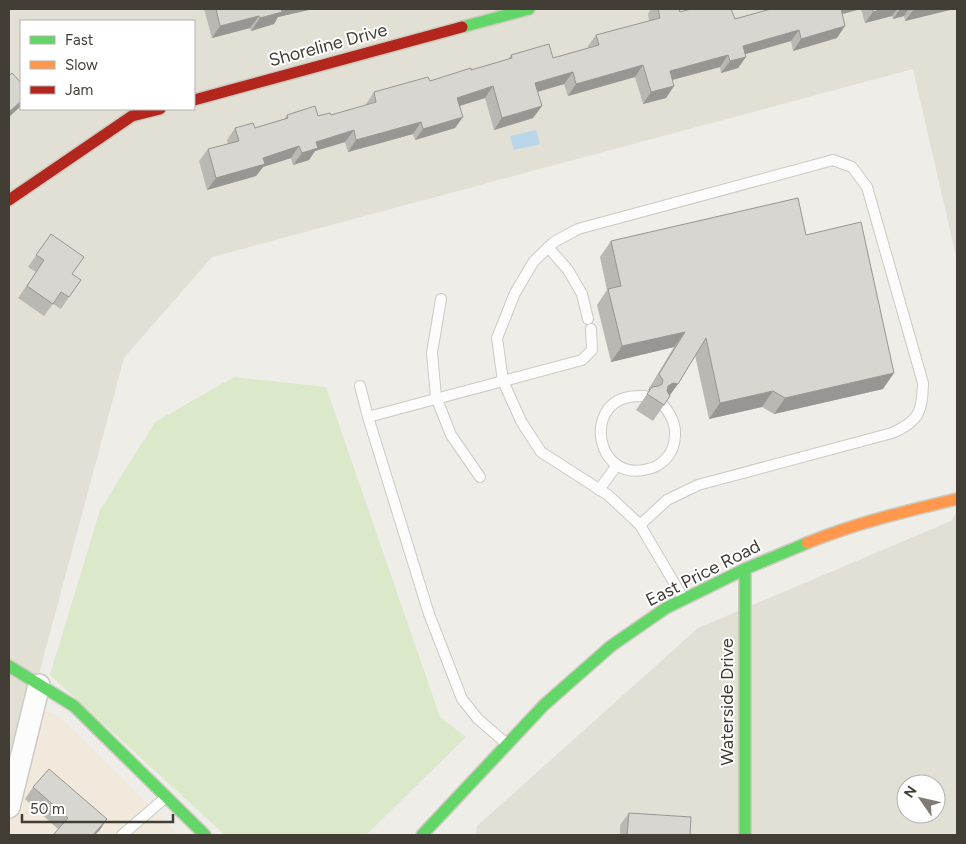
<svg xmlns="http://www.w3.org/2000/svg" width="966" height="844" viewBox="0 0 966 844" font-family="Figtree,sans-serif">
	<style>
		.residential { fill: #e2dfd5; fill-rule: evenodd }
		.commercial { fill: #f1e9db }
		.green { fill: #dbe8c9 }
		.water { fill: #bad6ea }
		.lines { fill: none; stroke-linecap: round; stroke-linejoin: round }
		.lane-casing { stroke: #cccac5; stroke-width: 12 }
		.street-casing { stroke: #cccac5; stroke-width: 24 }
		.fast-casing { stroke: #cdcabf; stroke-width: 14 }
		.slow-casing { stroke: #cdcabf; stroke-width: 14 }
		.jam-casing { stroke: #cdcabf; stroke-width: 14 }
		.lane { stroke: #fcfcfc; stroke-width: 10 }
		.street { stroke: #fcfcfc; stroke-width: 21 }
		.fast { stroke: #63d668; stroke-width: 11 }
		.slow { stroke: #ff974d; stroke-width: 11 }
		.jam { stroke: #b3261e; stroke-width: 11 }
		.wall { fill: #bab8b3 }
		.shaded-wall { fill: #979692 }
		.building { fill: #d8d6d0; stroke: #979692 }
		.labels { text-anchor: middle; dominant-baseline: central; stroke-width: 4; stroke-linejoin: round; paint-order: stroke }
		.street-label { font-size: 18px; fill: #433e35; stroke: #fff }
	</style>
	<rect width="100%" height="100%" fill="#eeede8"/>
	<g class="residential">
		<path d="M 9,9 L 957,9 L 957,261 L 913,69 L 212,257 L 124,358 L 30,707 L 9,791 ZM 21,21 L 194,21 L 194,109 L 21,109 Z"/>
		<path d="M 957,511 L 957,835 L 476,835 L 477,826 L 698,628 L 951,521 ZM 906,784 L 936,784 L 936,814 L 906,814 Z"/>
	</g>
	<polygon class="commercial" points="30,707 57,715 83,739 179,835 9,835 9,791"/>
	<polygon class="green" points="234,377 326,387 440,717 466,737 366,835 225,835 50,675 100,510 155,422"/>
	<polygon class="water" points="536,130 540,144 514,150 510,136"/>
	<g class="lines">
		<g class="lane-casing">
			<g id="lane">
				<polyline points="548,247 568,270 582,294 588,319"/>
				<polyline points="441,299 432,353 436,397 451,435 480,477"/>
				<polyline points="360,386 368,417 429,614 462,699 478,719 507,744"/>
				<path d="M 645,396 C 640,396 634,396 629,397 C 583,405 596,483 648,469 C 659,467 669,458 673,447 C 678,430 674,418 663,405"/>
				<polyline points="368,417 582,360 592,350 591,329"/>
				<polyline points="599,490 617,465"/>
				<path d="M 640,525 L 667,500 L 698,485 L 892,433 C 920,421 922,411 923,383 L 867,187 L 852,167 L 833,160 L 578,229 L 554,242 L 534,261 L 515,293 L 497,338 L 503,381 L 521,421 L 541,452 L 608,495 L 640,525 L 683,598"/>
				<polyline points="122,835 165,798"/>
			</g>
		</g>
		<g class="street-casing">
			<polyline id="street" points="9,807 39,685"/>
		</g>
		<g class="fast-casing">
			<g id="fast">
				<polyline points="462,27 529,9"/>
				<polyline points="745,569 745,835"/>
				<polyline points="9,666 74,706 205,835"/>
				<polyline points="422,835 544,705 611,646 666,608 745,569 807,543"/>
			</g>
		</g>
		<g class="slow-casing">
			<path id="slow" d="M 807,543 C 856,523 906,511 957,499"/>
		</g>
		<g class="jam-casing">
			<g id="jam">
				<polyline points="194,100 462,27"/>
				<polyline points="9,200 132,116 160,109"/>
			</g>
		</g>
		<use href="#lane" class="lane"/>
		<use href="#street" class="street"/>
		<use href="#fast" class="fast"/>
		<use href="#slow" class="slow"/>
		<use href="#jam" class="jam"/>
	</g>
	<g class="wall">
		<polygon points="204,9 313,9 278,17 274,24 251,31 250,28 212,38"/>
		<polygon points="651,9 679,9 680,12 735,19 771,9 954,9 905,21 904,16 893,19 892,16 865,23 861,9 842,14 837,38 793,51 791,41 746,54 746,57 738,68 721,73 720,67 672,80 674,86 666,98 643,104 635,77 568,96 564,84 537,92 542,106 533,118 494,130 485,98 460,106 455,128 415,140 413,134 348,152 345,142 315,151 309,160 293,165 291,158 263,167 256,176 207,190 199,161 208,149 228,144 227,140 235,128 255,128 284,119 287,115 318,116 331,115 366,105 366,104 374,92 430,81 471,70 508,59 511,55 553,58 588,48 588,46 596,35 649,21 648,14"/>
		<polygon points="51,234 72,274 69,297 61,309 53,304 44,316 18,298 36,272 28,267"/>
		<polygon points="806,235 883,389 774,414 762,407 709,419 695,355 670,395 664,405 653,421 636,410 649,391 648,390 674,347 611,362 597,305 607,290 600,257 611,241"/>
		<polygon points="33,787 107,819 99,831 58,829 25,799"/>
		<polygon points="629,813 690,835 620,835 620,825"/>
	</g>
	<g class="shaded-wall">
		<polygon points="279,9 313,9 278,17 274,24 251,31 260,18"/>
		<polygon points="837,9 861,9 831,17"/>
		<polygon points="883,9 897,9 892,16 865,23 873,12"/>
		<polygon points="900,9 909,9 904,16 893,19"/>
		<polygon points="914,9 954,9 905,21"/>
		<polygon points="259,16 250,28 212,38 220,26"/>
		<polygon points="845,26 837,38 793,51 801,39"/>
		<polygon points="799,30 791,41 735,57 743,46"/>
		<polygon points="728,55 720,67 661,83 670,71"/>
		<polygon points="746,57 738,68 721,73 730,61"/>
		<polygon points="643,65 635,77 568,96 576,84"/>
		<polygon points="573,72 564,84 527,95 535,83"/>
		<polygon points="493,86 485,98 449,109 457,98"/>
		<polygon points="674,86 666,98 643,104 651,92"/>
		<polygon points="21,101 21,106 9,117 9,112"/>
		<polygon points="542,106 533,118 494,130 502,118"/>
		<polygon points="463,117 455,128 415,140 423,129"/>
		<polygon points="421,122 413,134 348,152 356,140"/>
		<polygon points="354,130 345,142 315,151 309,160 293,165 302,153 316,142"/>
		<polygon points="299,146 291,158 263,167 256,176 207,190 216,178 263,158"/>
		<polygon points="685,332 674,347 611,362 622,346"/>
		<polygon points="894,373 883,389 774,414 785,398"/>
		<polygon points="673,383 678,384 667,399 662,398 657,402 668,386"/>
		<polygon points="773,391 762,407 709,419 720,403"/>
		<polygon points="107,819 99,831 95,835 93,835"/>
	</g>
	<g class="building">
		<polygon points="216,9 281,9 282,12 260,18 259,16 220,26"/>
		<polygon points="658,9 679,9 680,12 691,9 731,9 735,19 771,9 841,9 845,26 801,39 799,30 743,46 746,57 730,61 728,55 670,71 674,86 651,92 643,65 576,84 573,72 535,83 542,106 502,118 493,86 457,98 463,117 423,129 421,122 356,140 354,130 316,142 318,148 302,153 299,146 263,158 265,164 216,178 208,149 239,141 235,128 253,123 255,128 288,118 287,115 315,106 318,116 330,113 331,115 376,102 374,92 428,77 430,81 471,68 471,70 512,58 511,55 549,44 553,58 599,45 596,35 660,18"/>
		<polygon points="873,9 883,9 873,12"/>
		<polygon points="12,73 21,83 21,101 9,112 9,76"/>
		<polygon points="798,198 806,235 861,222 894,373 785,398 773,391 720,403 706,338 678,384 673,383 668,386 667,391 670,396 664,405 647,394 652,387 659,386 662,384 663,380 659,374 685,332 622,346 608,289 621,286 611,241"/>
		<polygon points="51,234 84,257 72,274 81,280 69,297 61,292 53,304 27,286 44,260 36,255"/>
		<polygon points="49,769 107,819 93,835 53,835 68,818 33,787"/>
		<polygon points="629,813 691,817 690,835 627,835"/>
	</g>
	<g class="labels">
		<g class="street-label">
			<text transform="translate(328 45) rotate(-15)">Shoreline Drive</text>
			<text transform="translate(703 573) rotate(-27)">East Price Road</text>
			<text transform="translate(727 702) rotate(-90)">Waterside Drive</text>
		</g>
	</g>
	<rect width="966" height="844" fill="none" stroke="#433e35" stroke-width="20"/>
	<rect x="20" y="20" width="175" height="90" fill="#ffffff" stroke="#b4b2ae"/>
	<rect x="30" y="36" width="25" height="8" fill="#63d668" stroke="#b4b2ae"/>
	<text x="65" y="45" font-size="15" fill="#433e35">Fast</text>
	<rect x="30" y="61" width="25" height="8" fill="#ff974d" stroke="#b4b2ae"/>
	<text x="65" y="70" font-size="15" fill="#433e35">Slow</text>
	<rect x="30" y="86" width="25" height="8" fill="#b3261e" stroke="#b4b2ae"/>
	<text x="65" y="95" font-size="15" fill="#433e35">Jam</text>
	<g transform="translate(921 799) rotate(304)"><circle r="24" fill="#ffffff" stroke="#b4b2ae"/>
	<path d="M0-4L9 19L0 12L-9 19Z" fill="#7f7b74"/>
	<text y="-8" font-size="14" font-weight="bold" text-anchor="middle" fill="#433e35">N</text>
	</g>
	<path d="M22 814v8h151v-8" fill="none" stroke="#433e35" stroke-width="2.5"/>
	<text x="30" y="814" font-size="15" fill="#433e35" stroke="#ffffff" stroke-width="4" paint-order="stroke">50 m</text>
</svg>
